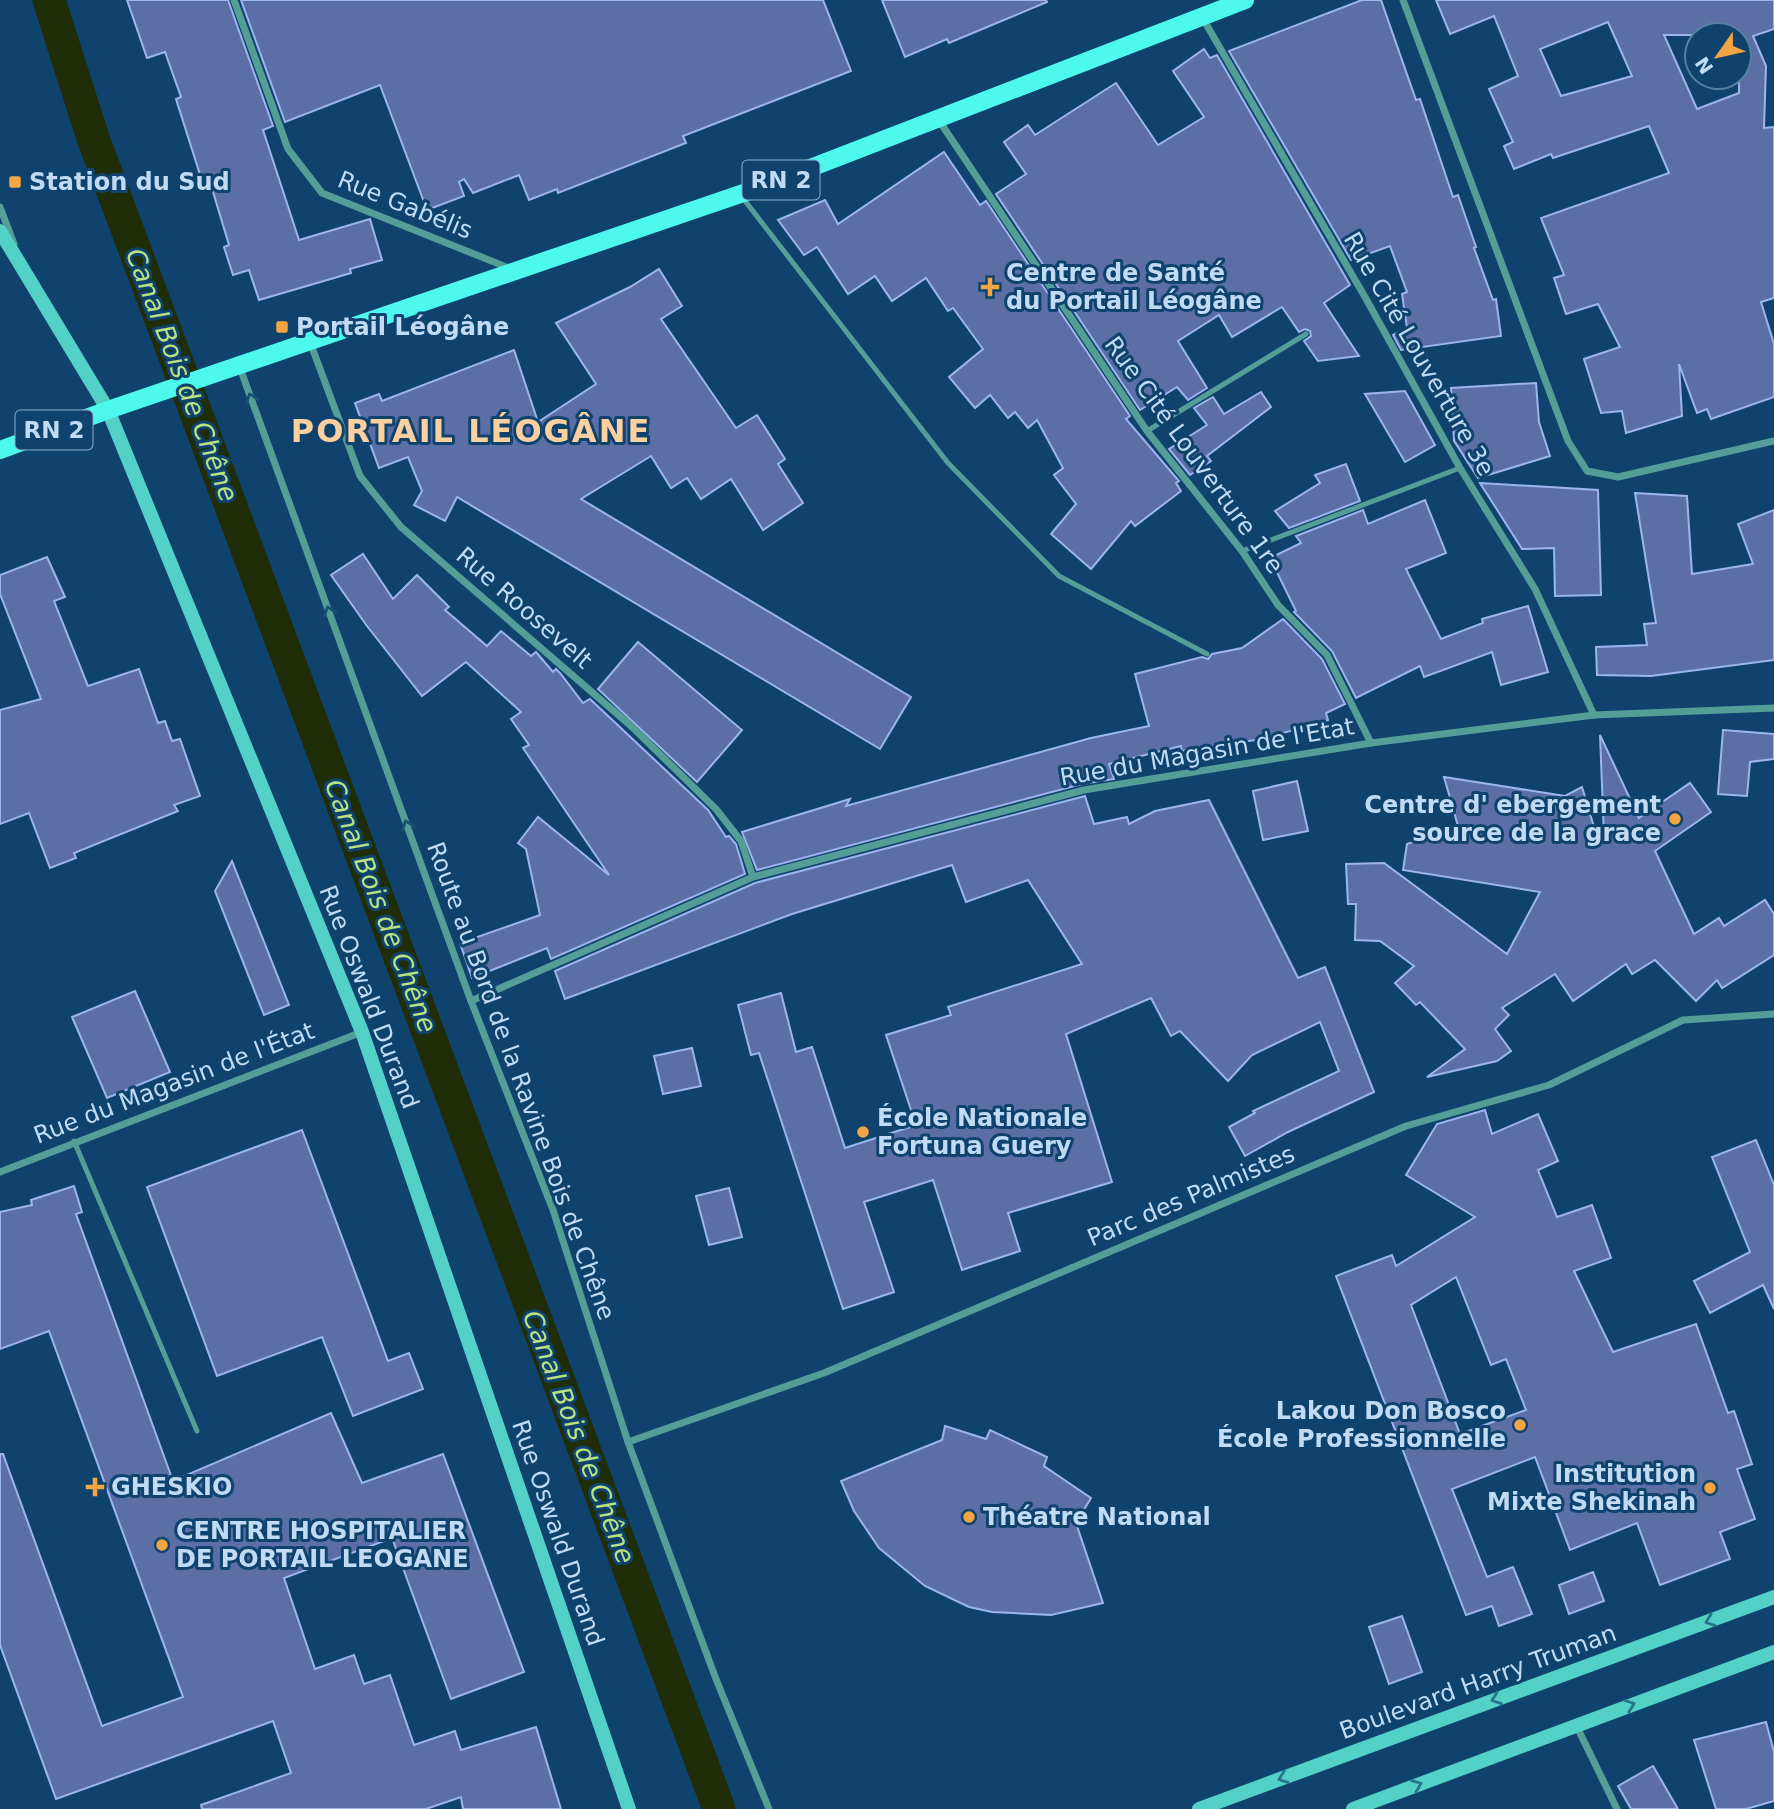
<svg xmlns="http://www.w3.org/2000/svg" width="1774" height="1809" viewBox="0 0 1774 1809" font-family="'DejaVu Sans',sans-serif">
	<style>
		.lines { fill: none; stroke-linecap: round; stroke-linejoin: round }
		.canal { stroke: #1f2e08; stroke-width: 33 }
		.building { fill: #5b6fa6; stroke: #9db4ef; stroke-width: 2; fill-rule: evenodd }
		.lane { stroke: #559d97; stroke-width: 5 }
		.street { stroke: #559d97; stroke-width: 7 }
		.secondary { stroke: #54d1c7; stroke-width: 14 }
		.primary { stroke: #4cf9ec; stroke-width: 18 }
		.oneway { stroke: #1a5073 }
		.oneway2 { stroke: #27758c }
		.poi-dot { fill: #f3a443; stroke: #0f436d; stroke-width: 2.5 }
		.labels { text-anchor: middle; dominant-baseline: central; stroke-width: 6; stroke-linejoin: round; paint-order: stroke }
		.shield { fill: #0f436d; stroke: #8cadcc; stroke-width: 2 }
		.shield-label { font-size: 23px; font-weight: bold; fill: #c1dbf4 }
		.poi-label { font-size: 24px; font-weight: bold; fill: #c1dbf4; stroke: #0f436d; text-anchor: start }
		.street-label { font-size: 24px; fill: #c1dbf4; stroke: #0f436d }
		.water-label { font-size: 26px; font-style: italic; fill: #b9e281; stroke: #0f436d }
		.district-label { font-size: 32px; font-weight: bold; letter-spacing: 2px; fill: #fdd0a0; stroke: #0f436d }
	</style>
	<rect width="100%" height="100%" fill="#0f436d"/>
	<g class="lines">
		<polyline class="canal" points="49,0 93,138 719,1809"/>
	</g>
	<g class="building">
		<polygon points="127,0 228,0 273,126 263,130 299,240 370,219 382,260 350,269 351,273 259,300 249,270 233,275 224,247 229,245 210,182 203,184 176,99 181,97 165,52 147,58"/>
		<polygon points="241,0 823,0 851,71 683,136 686,143 558,193 557,189 529,200 519,175 473,193 464,179 459,182 464,196 427,210 380,85 285,122"/>
		<polygon points="882,0 1046,0 1047,2 949,43 947,39 905,57"/>
		<polygon points="1362,0 1381,0 1416,100 1420,99 1453,197 1458,195 1476,247 1474,248 1493,300 1496,299 1501,336 1401,350 1393,335 1407,328 1402,294 1407,292 1390,246 1351,260 1229,51"/>
		<path d="M 1436,0 L 1774,0 L 1774,29 L 1753,36 L 1766,66 L 1764,128 L 1774,127 L 1774,298 L 1761,302 L 1774,344 L 1774,397 L 1711,419 L 1707,409 L 1697,413 L 1679,364 L 1682,416 L 1626,433 L 1622,411 L 1601,413 L 1584,359 L 1620,347 L 1598,304 L 1566,314 L 1554,278 L 1564,275 L 1541,218 L 1669,173 L 1649,126 L 1553,158 L 1551,154 L 1514,169 L 1504,146 L 1513,142 L 1489,89 L 1518,76 L 1494,16 L 1450,34 ZM 1608,22 L 1632,76 L 1561,96 L 1540,49 ZM 1664,35 L 1739,35 L 1739,93 L 1697,109 Z"/>
		<polygon points="1204,49 1210,58 1217,55 1350,285 1324,303 1359,356 1318,361 1304,341 1311,336 1310,331 1305,329 1299,332 1282,307 1232,337 1219,315 1178,341 1207,388 1188,400 1177,387 1140,410 996,194 1026,174 1004,142 1028,125 1035,135 1116,83 1158,145 1204,117 1173,71"/>
		<polygon points="944,152 980,205 986,201 1130,416 1126,419 1179,481 1176,483 1181,491 1135,526 1131,521 1091,569 1051,534 1076,504 1054,475 1063,468 1037,420 1028,428 1015,412 1008,418 990,395 975,408 949,377 983,349 953,308 948,311 926,278 892,301 875,276 848,294 817,247 804,255 778,220 825,200 838,224"/>
		<polygon points="659,269 682,306 661,319 736,428 757,415 785,459 778,464 803,503 763,530 731,479 701,499 687,478 671,488 651,456 581,499 911,697 880,749 457,497 445,521 414,505 422,491 408,457 379,468 355,403 379,394 382,401 514,350 538,422 596,384 556,323 630,287"/>
		<polygon points="1536,383 1539,422 1550,456 1478,478 1454,441 1451,388"/>
		<polygon points="1405,391 1435,445 1405,462 1365,394"/>
		<polygon points="1261,392 1271,407 1207,456 1211,461 1190,475 1169,449 1207,425 1194,408 1213,397 1224,414"/>
		<polygon points="1346,464 1360,501 1289,528 1275,511 1320,483 1315,475"/>
		<polygon points="1480,483 1598,490 1601,595 1555,596 1554,548 1522,549"/>
		<polygon points="1635,493 1687,496 1692,574 1753,564 1738,524 1774,510 1774,660 1651,676 1597,675 1596,647 1647,645 1644,624 1656,623"/>
		<polygon points="1425,500 1446,553 1406,569 1441,639 1483,623 1482,619 1528,606 1548,672 1501,685 1492,652 1424,677 1420,666 1356,698 1332,651 1294,612 1296,611 1270,558 1301,543 1296,536 1363,510 1368,524"/>
		<polygon points="363,554 393,599 417,575 449,607 445,610 487,646 501,631 531,656 536,652 553,672 556,669 560,673 583,703 590,699 708,810 726,837 729,836 736,844 745,874 551,959 547,948 472,978 460,943 540,915 526,849 518,843 538,817 609,875 523,748 529,745 511,719 521,712 466,662 422,696 367,626 331,575"/>
		<polygon points="47,557 65,597 54,601 88,686 139,669 158,723 165,721 172,741 180,739 200,796 174,805 178,811 74,853 76,858 50,868 29,813 0,824 0,710 41,699 0,594 0,575"/>
		<polygon points="1283,619 1322,659 1345,704 1326,713 1328,720 1262,739 1182,751 1181,746 1109,764 1114,779 1082,784 757,870 742,832 850,799 846,806 1091,738 1149,726 1135,674 1202,657 1208,659 1212,654 1242,648"/>
		<polygon points="638,642 742,730 697,782 598,689"/>
		<polygon points="1723,730 1774,734 1774,759 1750,762 1747,796 1718,794"/>
		<polygon points="1600,735 1639,818 1690,783 1711,812 1655,851 1694,934 1719,918 1724,926 1765,900 1774,914 1774,955 1722,988 1717,980 1696,1001 1655,960 1632,974 1626,964 1573,1001 1555,974 1502,1008 1509,1015 1495,1029 1511,1051 1497,1061 1427,1077 1465,1049 1420,1002 1416,1005 1395,983 1414,966 1380,941 1355,940 1356,904 1348,904 1346,864 1384,863 1507,954 1540,892 1403,870 1407,844 1458,826 1444,777 1565,796 1582,787 1597,837 1604,836"/>
		<polygon points="1297,781 1308,831 1263,840 1253,791"/>
		<polygon points="1085,796 1094,824 1127,817 1129,824 1155,811 1209,800 1298,978 1325,967 1374,1092 1288,1132 1245,1156 1229,1127 1255,1113 1253,1111 1339,1071 1320,1022 1252,1055 1228,1081 1180,1031 1171,1036 1151,998 1066,1034 1112,1182 1008,1213 1020,1251 962,1270 933,1180 864,1202 894,1292 843,1309 759,1053 751,1055 738,1005 781,993 796,1052 812,1047 845,1148 916,1125 886,1035 951,1015 948,1007 1082,964 1028,880 966,902 952,865 792,914 565,999 555,971 755,883"/>
		<polygon points="232,861 289,1005 264,1015 215,891"/>
		<polygon points="135,991 170,1072 107,1098 72,1017"/>
		<polygon points="692,1048 701,1086 663,1094 654,1056"/>
		<path d="M 1485,1110 L 1492,1134 L 1538,1114 L 1558,1161 L 1538,1170 L 1557,1217 L 1592,1205 L 1611,1258 L 1574,1271 L 1613,1352 L 1696,1324 L 1728,1413 L 1734,1411 L 1752,1464 L 1737,1469 L 1755,1519 L 1720,1532 L 1730,1559 L 1660,1585 L 1637,1523 L 1570,1550 L 1535,1457 L 1452,1489 L 1487,1577 L 1513,1567 L 1532,1614 L 1499,1626 L 1492,1606 L 1466,1615 L 1336,1276 L 1392,1255 L 1396,1266 L 1475,1217 L 1406,1175 L 1437,1124 ZM 1456,1277 L 1491,1365 L 1506,1359 L 1526,1410 L 1460,1434 L 1411,1305 Z"/>
		<polygon points="302,1130 388,1361 409,1353 423,1389 353,1416 322,1337 217,1376 147,1187"/>
		<polygon points="1756,1140 1774,1185 1774,1309 1763,1285 1710,1313 1694,1281 1750,1252 1712,1157"/>
		<polygon points="74,1186 82,1212 76,1214 173,1481 331,1413 362,1483 443,1454 524,1672 451,1699 392,1538 284,1578 315,1669 354,1655 364,1684 390,1675 414,1745 455,1731 461,1750 536,1727 561,1809 463,1809 461,1797 426,1809 202,1809 201,1805 291,1773 273,1721 56,1799 0,1645 0,1454 3,1454 102,1726 183,1697 49,1331 0,1349 0,1212 32,1205 31,1200"/>
		<polygon points="729,1188 742,1237 709,1245 696,1196"/>
		<polygon points="945,1426 986,1439 990,1430 1047,1457 1044,1466 1091,1498 1076,1523 1103,1603 1051,1615 992,1612 969,1607 925,1586 879,1548 854,1511 841,1481 942,1440"/>
		<polygon points="1593,1572 1604,1601 1569,1614 1559,1585"/>
		<polygon points="1402,1616 1422,1672 1389,1684 1369,1627"/>
		<polygon points="1766,1722 1774,1752 1774,1801 1746,1809 1716,1809 1694,1740"/>
		<polygon points="1653,1766 1678,1809 1631,1809 1618,1786"/>
	</g>
	<g class="lines">
		<g class="lane">
			<polyline points="742,197 948,463 1059,576 1207,654"/>
			<polyline points="1147,431 1306,334"/>
			<polyline points="1242,551 1460,468"/>
			<polyline points="74,1141 197,1431"/>
		</g>
		<g class="street">
			<polyline points="234,0 288,149 322,193 509,268"/>
			<polyline points="1403,0 1568,441 1587,471 1618,477 1774,441"/>
			<polyline points="1202,17 1365,297 1460,468 1535,589 1594,715"/>
			<polyline points="938,119 1147,431 1242,551 1278,605 1327,655 1371,743"/>
			<polyline points="0,207 14,244"/>
			<polyline points="310,342 360,476 401,527 630,725 716,809 741,841 753,877"/>
			<polyline points="240,368 471,1001 553,1210 628,1442 716,1679 769,1809"/>
			<polyline points="471,1001 753,877 1084,790 1371,743 1594,715 1774,708"/>
			<polyline points="0,1172 362,1032"/>
			<polyline points="628,1442 824,1373 1406,1126 1549,1085 1683,1020 1774,1014"/>
			<polyline points="1576,1725 1617,1809"/>
		</g>
		<g class="secondary">
			<polyline points="0,231 108,410 362,1032 629,1809"/>
			<polyline points="1199,1809 1774,1597"/>
			<polyline points="1353,1809 1774,1652"/>
		</g>
		<polyline class="primary" points="0,450 108,410 761,187 1245,0"/>
	</g>
	<defs><path id="oneway-chevron" d="M-2-3.5L2.5 0L-2 3.5" fill="none" stroke-width="1.6" stroke-linecap="round" stroke-linejoin="round" transform="scale(1.75)"/></defs>
	<g class="oneway">
		<use href="#oneway-chevron" transform="translate(251 398) rotate(-110)"/>
		<use href="#oneway-chevron" transform="translate(329 611) rotate(-110)"/>
		<use href="#oneway-chevron" transform="translate(407 825) rotate(-110)"/>
	</g>
	<g class="oneway2">
		<use href="#oneway-chevron" transform="translate(1710 1621) rotate(160)"/>
		<use href="#oneway-chevron" transform="translate(1496 1699) rotate(160)"/>
		<use href="#oneway-chevron" transform="translate(1630 1705) rotate(-20)"/>
		<use href="#oneway-chevron" transform="translate(1283 1778) rotate(160)"/>
		<use href="#oneway-chevron" transform="translate(1417 1785) rotate(-21)"/>
	</g>
	<g class="poi-dot">
		<rect x="8" y="175" width="14" height="14" rx="3.5"/>
		<path d="M986.5 276.5h7v7h7v7h-7v7h-7v-7h-7v-7h7z"/>
		<rect x="275" y="320" width="14" height="14" rx="3.5"/>
		<circle cx="1675" cy="819" r="7"/>
		<circle cx="863" cy="1132" r="7"/>
		<circle cx="1520" cy="1425" r="7"/>
		<path d="M91.5 1476.5h7v7h7v7h-7v7h-7v-7h-7v-7h7z"/>
		<circle cx="1710" cy="1488" r="7"/>
		<circle cx="969" cy="1517" r="7"/>
		<circle cx="162" cy="1545" r="7"/>
	</g>
	<g class="labels">
		<g class="shield">
			<rect x="742.5" y="160.5" width="77" height="39" rx="5"/>
			<rect x="15.5" y="410.5" width="77" height="39" rx="5"/>
		</g>
		<g class="shield-label">
			<text x="781" y="180">RN 2</text>
			<text x="54" y="430">RN 2</text>
		</g>
		<g class="poi-label">
			<text x="29" y="182">Station du Sud</text>
			<text x="1006" y="273">Centre de Santé<tspan x="1006" dy="28">du Portail Léogâne</tspan></text>
			<text x="296" y="327">Portail Léogâne</text>
			<text x="1661" y="805" text-anchor="end">Centre d' ebergement<tspan x="1661" dy="28">source de la grace</tspan></text>
			<text x="877" y="1118">École Nationale<tspan x="877" dy="28">Fortuna Guery</tspan></text>
			<text x="1506" y="1411" text-anchor="end">Lakou Don Bosco<tspan x="1506" dy="28">École Professionnelle</tspan></text>
			<text x="1696" y="1474" text-anchor="end">Institution<tspan x="1696" dy="28">Mixte Shekinah</tspan></text>
			<text x="111" y="1487">GHESKIO</text>
			<text x="983" y="1517">Théatre National</text>
			<text x="176" y="1531">CENTRE HOSPITALIER<tspan x="176" dy="28">DE PORTAIL LEOGANE</tspan></text>
		</g>
		<g class="street-label">
			<text transform="translate(405 205) rotate(22)">Rue Gabélis</text>
			<text transform="translate(1419 354) rotate(60)">Rue Cité Louverture 3e</text>
			<text transform="translate(1194 455) rotate(54)">Rue Cité Louverture 1re</text>
			<text transform="translate(524 608) rotate(41)">Rue Roosevelt</text>
			<text transform="translate(1207 752) rotate(-10)">Rue du Magasin de l'Etat</text>
			<text transform="translate(369 997) rotate(69)">Rue Oswald Durand</text>
			<text transform="translate(521 1081) rotate(70)">Route au Bord de la Ravine Bois de Chêne</text>
			<text transform="translate(174 1083) rotate(-21)">Rue du Magasin de l'État</text>
			<text transform="translate(1191 1196) rotate(-23)">Parc des Palmistes</text>
			<text transform="translate(558 1533) rotate(71)">Rue Oswald Durand</text>
			<text transform="translate(1478 1682) rotate(-20)">Boulevard Harry Truman</text>
		</g>
		<g class="water-label">
			<text transform="translate(182 375) rotate(69)">Canal Bois de Chêne</text>
			<text transform="translate(381 906) rotate(69)">Canal Bois de Chêne</text>
			<text transform="translate(579 1437) rotate(69)">Canal Bois de Chêne</text>
		</g>
		<g class="district-label">
			<text x="471" y="431">PORTAIL LÉOGÂNE</text>
		</g>
	</g>
	<g transform="translate(1718 56) rotate(236)"><circle r="33" fill="#0f436d" stroke="#5680a3" stroke-width="2"/>
	<path d="M0-5L12 26L0 18L-12 26Z" fill="#f3a443"/>
	<text y="-10" font-size="19" font-weight="bold" text-anchor="middle" fill="#c1dbf4">N</text>
	</g>
</svg>
